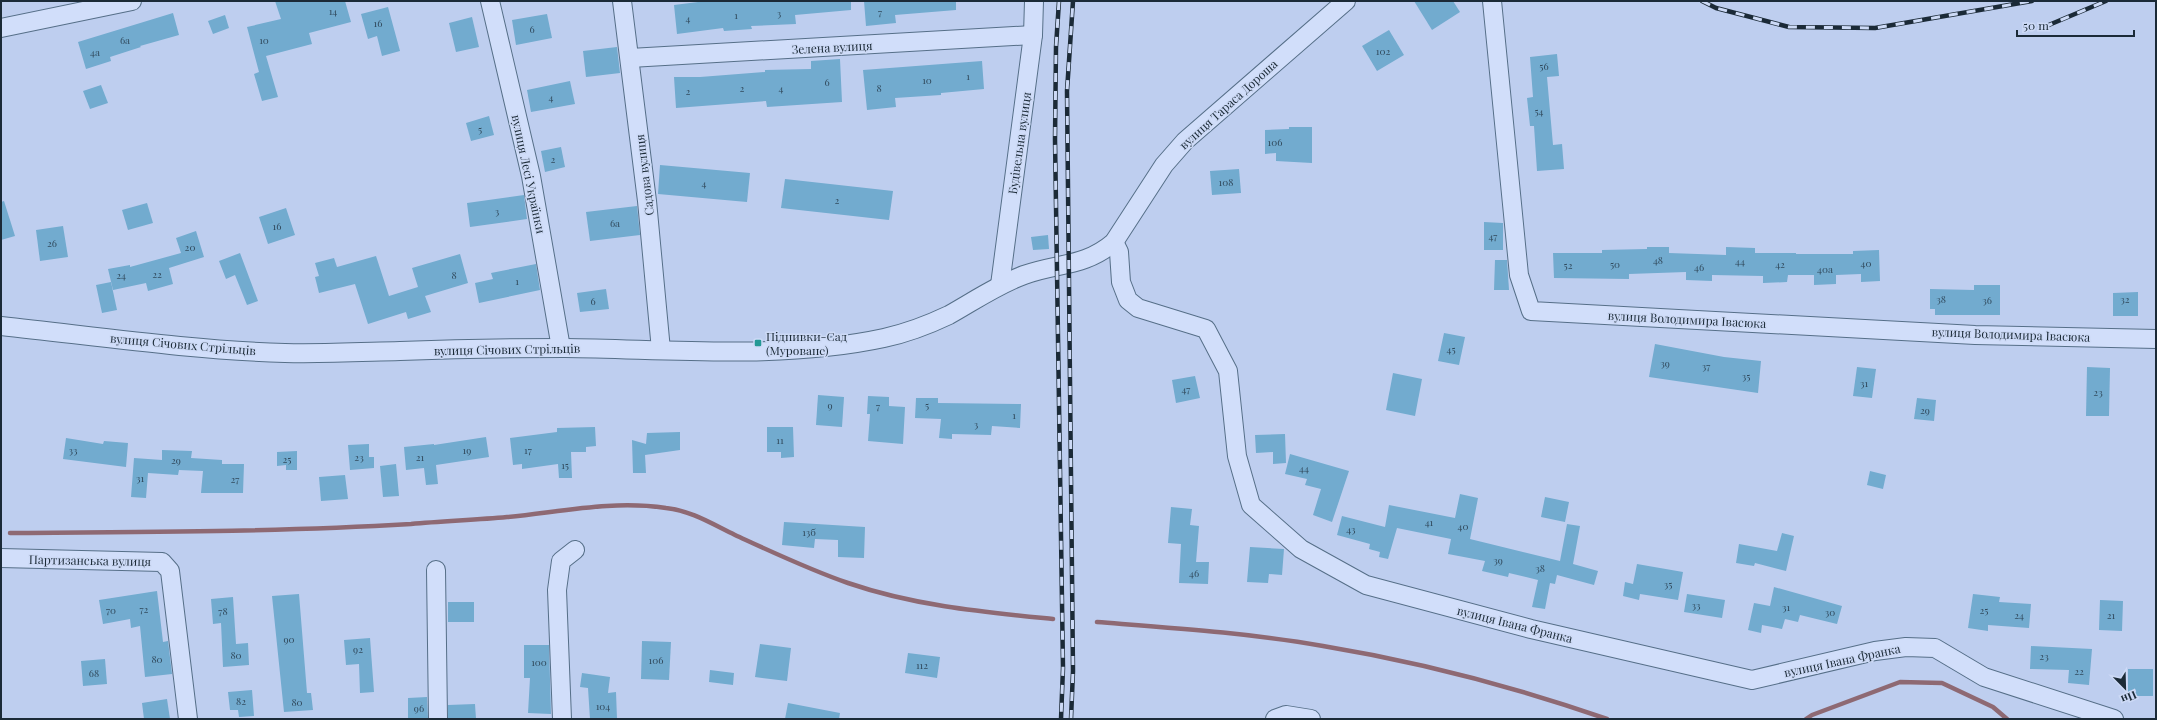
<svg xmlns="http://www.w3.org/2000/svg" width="2157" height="720" viewBox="0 0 2157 720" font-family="'Playfair Display',serif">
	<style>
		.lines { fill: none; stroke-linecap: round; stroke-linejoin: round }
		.stream { stroke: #8e6973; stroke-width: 4.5 }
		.building { fill: #72abcf }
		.minor-casing { stroke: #566f88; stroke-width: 20 }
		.minor { stroke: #d1defa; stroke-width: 18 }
		.rail-casing { stroke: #1b2a37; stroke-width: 4.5 }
		.rail { stroke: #cddaf6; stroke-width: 3; stroke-dasharray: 9; stroke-linecap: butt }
		.poi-dot { fill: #249995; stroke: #cddaf6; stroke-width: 1.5 }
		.labels { text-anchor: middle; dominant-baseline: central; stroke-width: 3; stroke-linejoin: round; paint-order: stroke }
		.number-label { font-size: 10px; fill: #314a5d }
		.street-label { font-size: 12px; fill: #1b2a37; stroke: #cddaf6 }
		.poi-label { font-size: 12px; fill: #1b2a37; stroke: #cddaf6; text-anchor: start }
	</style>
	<rect width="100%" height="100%" fill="#beceef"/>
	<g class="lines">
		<g class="stream">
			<path d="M 10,533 C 143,532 277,532 411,524 C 443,521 475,520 507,517 C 560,512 612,500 666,508 C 692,511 712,524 735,535 C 772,552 810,570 848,583 C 915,606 983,612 1053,619"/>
			<path d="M 1097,622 C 1173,628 1249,633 1323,646 C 1420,662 1515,687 1607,719"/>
			<polyline points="1806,719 1812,715 1900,682 1942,683 1993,707 2007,719"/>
		</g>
	</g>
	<g class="building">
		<polygon points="275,1 345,1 351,22 309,33 312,44 266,56 278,97 262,101 254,74 259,72 247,27 281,19"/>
		<polygon points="706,1 851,1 851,10 795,15 796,24 751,26 752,29 724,31 723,28 677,34 674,5"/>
		<polygon points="864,1 956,1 956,10 895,15 896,23 866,26"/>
		<polygon points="1414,1 1453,1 1460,12 1432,30"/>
		<polygon points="388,7 400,51 382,56 377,36 368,39 361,14"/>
		<polygon points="173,13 179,35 140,46 141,47 110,57 111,61 86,69 78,42"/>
		<polygon points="547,14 552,38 516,45 512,20"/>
		<polygon points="225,15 229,28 213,34 208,21"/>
		<polygon points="472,17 479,47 456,52 449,23"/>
		<polygon points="1389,30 1404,55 1377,71 1362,46"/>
		<polygon points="617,47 620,73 586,77 583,51"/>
		<polygon points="1557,54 1559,76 1547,77 1553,145 1562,144 1564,169 1537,171 1534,126 1530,126 1527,98 1533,97 1530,57"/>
		<polygon points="840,59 842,102 767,107 766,101 676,108 674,77 700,77 765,72 765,70 811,69 811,61"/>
		<polygon points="982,61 984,89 941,93 941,95 895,98 896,107 867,110 863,70"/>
		<polygon points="570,81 575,104 531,112 527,90"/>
		<polygon points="101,85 108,103 90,109 83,91"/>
		<polygon points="489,116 494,135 471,141 466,123"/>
		<polygon points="1289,127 1312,127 1312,163 1276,161 1276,153 1265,154 1265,130 1289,129"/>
		<polygon points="561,147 565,167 545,172 541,151"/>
		<polygon points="660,165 750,173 747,202 658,194"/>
		<polygon points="1239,169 1241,193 1212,195 1210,171"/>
		<polygon points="785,179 893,191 889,220 781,208"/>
		<polygon points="524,195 527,219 470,227 467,203"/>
		<polygon points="4,201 15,236 1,240 1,202"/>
		<polygon points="147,203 153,223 128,230 122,210"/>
		<polygon points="637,206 640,235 590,241 586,212"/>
		<polygon points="286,208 295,235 268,244 259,217"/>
		<polygon points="1484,222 1503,223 1503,250 1484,250"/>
		<polygon points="63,226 68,257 40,261 36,230"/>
		<polygon points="196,231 204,257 169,268 173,284 148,291 146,283 113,290 108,269 130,265 130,267 181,253 176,238"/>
		<polygon points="1048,235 1049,249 1033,250 1031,237"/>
		<polygon points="1647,247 1669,247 1669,253 1726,255 1726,247 1755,248 1755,253 1796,253 1796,254 1853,254 1853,251 1879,250 1880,281 1861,282 1861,274 1836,275 1836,284 1814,285 1814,275 1788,275 1787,282 1763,283 1763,276 1712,275 1712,281 1686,280 1686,272 1629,274 1629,279 1554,278 1553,253 1602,253 1602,250 1647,249"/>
		<polygon points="240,253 258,301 247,305 235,275 226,279 219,261"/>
		<polygon points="460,254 468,283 425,296 431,312 408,319 406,312 368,324 355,284 319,293 315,277 319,276 315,263 334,258 337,267 376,256 389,296 418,287 412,268"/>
		<polygon points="1495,260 1507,260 1509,290 1494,290"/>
		<polygon points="536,264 540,290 479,303 475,283 493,279 491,273"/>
		<polygon points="111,282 117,310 102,313 96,285"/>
		<polygon points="1974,285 2000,285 2000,315 1935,315 1935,309 1930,309 1930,289 1974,290"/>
		<polygon points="606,289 609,309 580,312 577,293"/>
		<polygon points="2138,292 2138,316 2113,316 2113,293"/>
		<polygon points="1444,333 1465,337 1459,365 1438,361"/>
		<polygon points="1655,344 1724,357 1761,361 1758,393 1649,377"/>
		<polygon points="1857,367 1876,369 1872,398 1853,396"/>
		<polygon points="2087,367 2110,368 2109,416 2086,416"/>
		<polygon points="1393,373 1422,379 1415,416 1386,410"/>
		<polygon points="1195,376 1200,398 1176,403 1172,380"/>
		<polygon points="818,395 844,397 842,427 816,425"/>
		<polygon points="868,396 889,397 889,406 905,407 903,444 868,441 870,414 867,414"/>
		<polygon points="916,398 938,398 938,403 1021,404 1020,428 992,426 991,435 952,434 952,439 939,438 941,419 915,418"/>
		<polygon points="1917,398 1936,400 1934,421 1914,419"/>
		<polygon points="595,427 596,446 586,447 586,452 571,452 572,478 559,478 558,464 522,469 522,464 513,465 510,438 557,432 557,428"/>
		<polygon points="767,427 793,427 794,457 781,458 781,452 767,452"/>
		<polygon points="680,432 680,450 645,455 646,473 633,473 632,440 646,444 647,433"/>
		<polygon points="1285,434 1286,463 1273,464 1273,452 1256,453 1255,435"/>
		<polygon points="486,437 489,457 436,465 438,484 426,485 424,468 406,470 404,447 434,444 434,445"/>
		<polygon points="66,438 103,444 104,441 128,443 126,467 63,459"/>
		<polygon points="369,444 369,457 374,457 374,468 350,470 348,445"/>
		<polygon points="162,450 192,451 191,458 222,460 222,464 244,464 243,493 201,493 203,471 179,470 178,475 148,473 146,498 131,497 134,458 162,460"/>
		<polygon points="297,451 297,470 286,470 286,465 277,466 277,452"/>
		<polygon points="1290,454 1349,471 1332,522 1313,515 1321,489 1305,485 1307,479 1285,474"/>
		<polygon points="396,464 399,496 383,497 380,466"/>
		<polygon points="1870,471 1886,475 1883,489 1867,485"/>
		<polygon points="345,475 348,499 321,501 319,477"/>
		<polygon points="1460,494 1478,498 1470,539 1560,561 1567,524 1580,526 1573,564 1598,571 1594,585 1557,575 1555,584 1550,583 1545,609 1532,607 1538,580 1509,573 1508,577 1482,571 1485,561 1448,554 1451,539 1397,528 1388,559 1379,557 1380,552 1369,549 1370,544 1337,535 1342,516 1385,527 1389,505 1455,518"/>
		<polygon points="1545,497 1569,502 1565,522 1541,517"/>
		<polygon points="1171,507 1192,509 1190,525 1199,526 1196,562 1209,562 1208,584 1179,583 1181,544 1168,543"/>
		<polygon points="784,522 865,527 864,558 838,557 838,540 815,539 814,548 782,545"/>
		<polygon points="1782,533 1794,536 1786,571 1755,563 1754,566 1736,563 1739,544 1777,551"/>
		<polygon points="1250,547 1284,549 1282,575 1269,574 1268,583 1247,582"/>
		<polygon points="1637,564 1683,572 1678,600 1640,594 1639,600 1623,596 1625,582 1633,584"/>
		<polygon points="1774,587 1842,606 1837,624 1800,615 1798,622 1785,619 1782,629 1762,625 1761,633 1748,630 1754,603 1770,606"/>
		<polygon points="157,591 163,642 168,641 172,674 145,677 140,626 131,628 130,619 103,624 99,600"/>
		<polygon points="299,594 307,693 311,693 313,710 284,712 272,596"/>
		<polygon points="1687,594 1725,600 1722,618 1684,612"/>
		<polygon points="1973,594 2000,597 1999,602 2031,604 2029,628 1988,625 1988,631 1968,628"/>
		<polygon points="233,597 236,644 248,643 249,665 223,667 221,623 213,624 211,599"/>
		<polygon points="2100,600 2123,601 2122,631 2099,630"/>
		<rect x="448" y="602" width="26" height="20"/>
		<polygon points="370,638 374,692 360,693 359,664 346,665 344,640"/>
		<polygon points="642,641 671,642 669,680 641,679"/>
		<polygon points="760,644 791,648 787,681 755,677"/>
		<polygon points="524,645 549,645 551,714 528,713 530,678 524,678"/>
		<polygon points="2031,646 2092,649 2089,685 2068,683 2069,670 2030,669"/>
		<polygon points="908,653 940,657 937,678 905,673"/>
		<polygon points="105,659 107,684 83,686 81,661"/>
		<rect x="2128" y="669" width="25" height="27"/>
		<polygon points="710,670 734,673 733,685 709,682"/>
		<polygon points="582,673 610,677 608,693 616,692 617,719 590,719 588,688 580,687"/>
		<polygon points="252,690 254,716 239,717 238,710 230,710 228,692"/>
		<polygon points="427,697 428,719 408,719 408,698"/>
		<polygon points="167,699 170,719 144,719 142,703"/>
		<polygon points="788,703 840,713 839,719 785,719"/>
		<polygon points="475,704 476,719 448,719 448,705"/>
	</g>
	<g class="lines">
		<g class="minor-casing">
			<g id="minor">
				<polyline points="490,1 531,176 561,348"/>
				<polyline points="622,1 647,201 661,350"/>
				<polyline points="1492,1 1519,275 1531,311 1975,335 2156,339"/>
				<polyline points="1,28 132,1"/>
				<polyline points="630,58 1033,35"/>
				<polyline points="1114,242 1119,252 1121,282 1128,300 1138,308 1206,329 1228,371 1237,456 1251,505 1301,549 1366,585 1531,629 1752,680 1875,651 1906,647 1935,648 1984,677 2114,719"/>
				<polyline points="1000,285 1033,35 1034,1"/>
				<path d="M 1,326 C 95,336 190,350 285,353 C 323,354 362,352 400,351 C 455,349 510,348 565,348 C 670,349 782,360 884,338 C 907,333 928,325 949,315 C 974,301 997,285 1024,275 C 1057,263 1085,267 1114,242 L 1164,165 L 1185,141 L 1346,1"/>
				<polyline points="1,558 162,562 170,571 188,719"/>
				<polyline points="436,570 438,719"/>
				<polyline points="562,719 557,590 561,561 575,550"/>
				<polyline points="1275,719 1286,715 1311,719"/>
			</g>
		</g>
		<use href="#minor" class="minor"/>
		<g class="rail-casing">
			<g id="rail">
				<polyline points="1059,1 1056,47 1055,139 1063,668 1061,719"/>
				<polyline points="1702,1 1716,8 1789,27 1875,28 2032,1"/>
				<polyline points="2044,27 2106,1"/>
				<polyline points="1071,719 1073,671 1067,91 1073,1"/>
			</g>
		</g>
		<use href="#rail" class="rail"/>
	</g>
	<rect class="poi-dot" x="754" y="339" width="8" height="8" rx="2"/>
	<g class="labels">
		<g class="number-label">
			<text x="333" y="11">14</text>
			<text x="880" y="12">7</text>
			<text x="779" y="13">3</text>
			<text x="736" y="15">1</text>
			<text x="688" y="18">4</text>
			<text x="378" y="23">16</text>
			<text x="532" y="29">6</text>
			<text x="125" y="40">6а</text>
			<text x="264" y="40">10</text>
			<text x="1383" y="51">102</text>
			<text x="95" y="52">4а</text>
			<text x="1544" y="66">56</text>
			<text x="968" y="76">1</text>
			<text x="927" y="80">10</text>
			<text x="827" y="82">6</text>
			<text x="742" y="88">2</text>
			<text x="781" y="88">4</text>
			<text x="879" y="88">8</text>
			<text x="688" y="91">2</text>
			<text x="551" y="97">4</text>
			<text x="1539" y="111">54</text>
			<text x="480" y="129">5</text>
			<text x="1275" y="142">106</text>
			<text x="553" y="159">2</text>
			<text x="1226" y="182">108</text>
			<text x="704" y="183">4</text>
			<text x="837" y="200">2</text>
			<text x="497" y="211">3</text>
			<text x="615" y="223">6а</text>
			<text x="277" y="226">16</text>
			<text x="1493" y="236">47</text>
			<text x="52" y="243">26</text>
			<text x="190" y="247">20</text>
			<text x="1658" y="260">48</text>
			<text x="1740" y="261">44</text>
			<text x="1866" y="263">40</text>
			<text x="1615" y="264">50</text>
			<text x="1780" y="264">42</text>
			<text x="1568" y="265">52</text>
			<text x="1699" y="267">46</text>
			<text x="1825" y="269">40а</text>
			<text x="157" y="274">22</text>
			<text x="121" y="275">24</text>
			<text x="454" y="275">8</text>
			<text x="517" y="281">1</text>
			<text x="1941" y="299">38</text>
			<text x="2125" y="299">32</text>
			<text x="1987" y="300">36</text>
			<text x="593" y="301">6</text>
			<text x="1451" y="349">45</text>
			<text x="1665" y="363">39</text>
			<text x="1706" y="366">37</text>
			<text x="1746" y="376">35</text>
			<text x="1864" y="383">31</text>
			<text x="1186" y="389">47</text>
			<text x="2098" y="392">23</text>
			<text x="830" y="405">9</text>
			<text x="927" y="405">5</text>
			<text x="878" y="406">7</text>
			<text x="1925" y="410">29</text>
			<text x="1014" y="415">1</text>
			<text x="976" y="424">3</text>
			<text x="780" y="440">11</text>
			<text x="73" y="450">33</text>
			<text x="467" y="450">19</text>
			<text x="528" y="450">17</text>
			<text x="359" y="457">23</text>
			<text x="420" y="457">21</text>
			<text x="287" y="459">25</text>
			<text x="176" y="460">29</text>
			<text x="565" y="465">15</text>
			<text x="1304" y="468">44</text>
			<text x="140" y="478">31</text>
			<text x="235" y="479">27</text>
			<text x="1429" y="522">41</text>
			<text x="1463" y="526">40</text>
			<text x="1351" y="529">43</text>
			<text x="809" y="532">13б</text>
			<text x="1498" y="560">39</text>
			<text x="1540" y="568">38</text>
			<text x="1194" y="573">46</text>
			<text x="1668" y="584">35</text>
			<text x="1696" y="605">33</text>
			<text x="1786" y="607">31</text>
			<text x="144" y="609">72</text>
			<text x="111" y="610">70</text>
			<text x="1984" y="610">25</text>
			<text x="223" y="611">78</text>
			<text x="1830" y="612">30</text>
			<text x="2019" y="615">24</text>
			<text x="2111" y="615">21</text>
			<text x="289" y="639">90</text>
			<text x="358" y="649">92</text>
			<text x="236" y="655">80</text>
			<text x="2044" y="656">23</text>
			<text x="157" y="659">80</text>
			<text x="656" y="660">106</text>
			<text x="539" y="662">100</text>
			<text x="922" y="665">112</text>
			<text x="2079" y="671">22</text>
			<text x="94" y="673">68</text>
			<text x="241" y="701">82</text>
			<text x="297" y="702">80</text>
			<text x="603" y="706">104</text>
			<text x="419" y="708">96</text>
		</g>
		<g class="street-label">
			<text transform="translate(832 47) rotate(-3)">Зелена вулиця</text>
			<text transform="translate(1228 104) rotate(-42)">вулиця Тараса Дороша</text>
			<text transform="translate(1019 143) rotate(-82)">Будівельна вулиця</text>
			<text transform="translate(529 174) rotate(78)">вулиця Лесі Українки</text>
			<text transform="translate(644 175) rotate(-97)">Садова вулиця</text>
			<text transform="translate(1687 319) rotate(3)">вулиця Володимира Івасюка</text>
			<text transform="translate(2011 334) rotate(2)">вулиця Володимира Івасюка</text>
			<text transform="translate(183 344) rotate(5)">вулиця Січових Стрільців</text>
			<text transform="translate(507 349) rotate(-1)">вулиця Січових Стрільців</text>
			<text transform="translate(90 560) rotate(1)">Партизанська вулиця</text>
			<text transform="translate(1515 624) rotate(14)">вулиця Івана Франка</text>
			<text transform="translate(1842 660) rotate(-12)">вулиця Івана Франка</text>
		</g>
		<g class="poi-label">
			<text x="766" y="336">Піднивки-Сад<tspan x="766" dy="14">(Муроване)</tspan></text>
		</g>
	</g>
	<rect width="2157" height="720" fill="none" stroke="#1b2a37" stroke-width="4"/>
	<g transform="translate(2125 688) rotate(157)" stroke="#cddaf6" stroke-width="3" paint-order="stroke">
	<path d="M0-3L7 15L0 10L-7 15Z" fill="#1b2a37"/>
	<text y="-6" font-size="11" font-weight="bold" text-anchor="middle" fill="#1b2a37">Пн</text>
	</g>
	<path d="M2017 30v6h117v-6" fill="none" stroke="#1b2a37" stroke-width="2"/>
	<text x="2023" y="30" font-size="12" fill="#1b2a37" stroke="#cddaf6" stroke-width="3" paint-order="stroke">50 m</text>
</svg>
